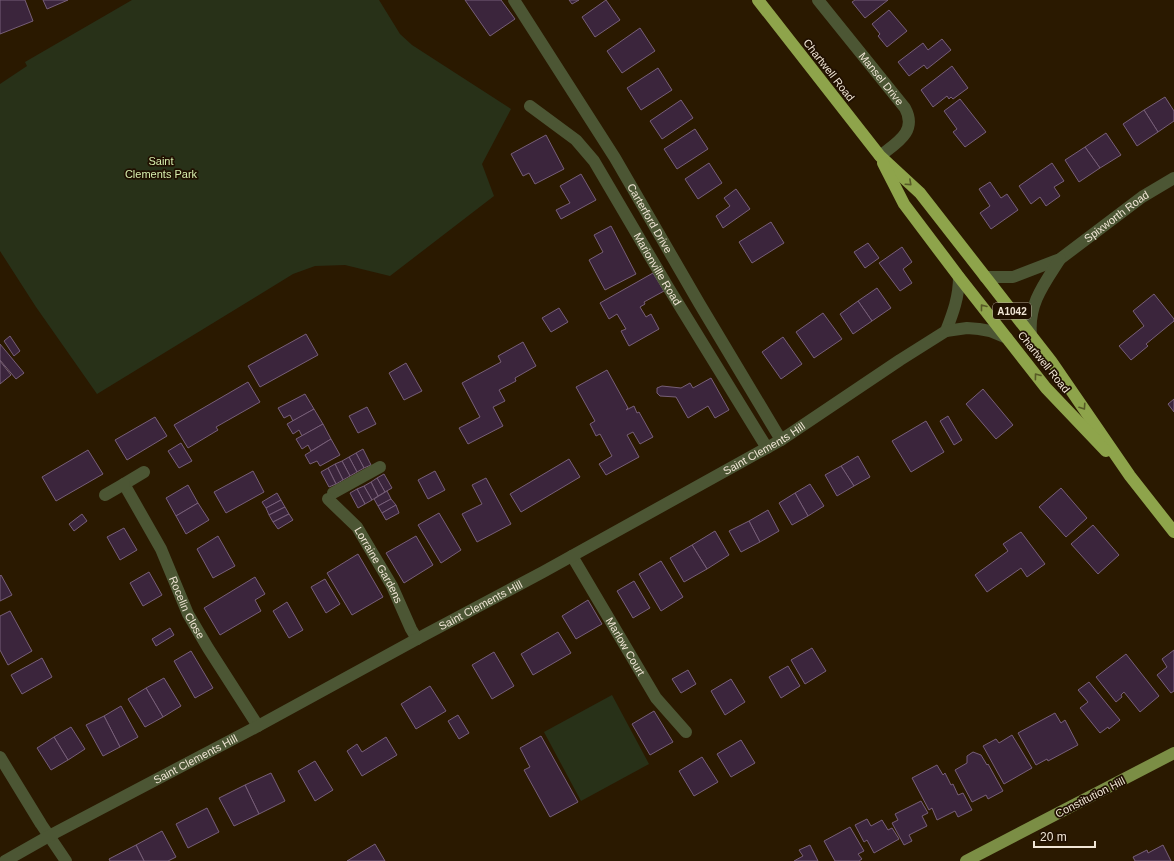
<svg xmlns="http://www.w3.org/2000/svg" width="1174" height="861" viewBox="0 0 1174 861" font-family="Helvetica,sans-serif">
	<style>
		.green { fill: #283118 }
		.building { fill: #3b253c; stroke: #775f78 }
		.lines { fill: none; stroke-linecap: round; stroke-linejoin: round }
		.minor { stroke: #4c5634; stroke-width: 12 }
		.major { stroke: #7b8e45; stroke-width: 12 }
		.highway { stroke: #8ea44b; stroke-width: 12 }
		.oneway { stroke: #575a26 }
		.labels { text-anchor: middle; dominant-baseline: central; stroke-width: 3.5; stroke-linejoin: round; paint-order: stroke }
		.shield { fill: #201000; stroke: #b2a595; stroke-width: 1 }
		.shield-label { font-size: 10px; font-weight: bold; fill: #f0e5d5 }
		.street-label { font-size: 11px; fill: #f0e5d5; stroke: #201000 }
		.park-label { font-size: 11px; fill: #d6eead; stroke: #201000 }
	</style>
	<rect width="100%" height="100%" fill="#2a1900"/>
	<g class="green">
		<polygon points="132,0 379,0 400,34 412,45 511,109 482,164 494,196 390,276 345,265 315,266 293,274 97,394 36,307 0,251 0,84 27,66 25,62"/>
		<polygon points="612,695 649,764 581,801 544,732"/>
	</g>
	<g class="building">
		<polygon points="0,0 25,0 33,21 0,34"/>
		<polygon points="43,0 68,0 47,9"/>
		<polygon points="465,0 501,0 515,19 490,36"/>
		<polygon points="569,0 579,0 572,4"/>
		<polygon points="606,0 620,20 595,37 582,17"/>
		<polygon points="855,0 888,0 865,18 852,2"/>
		<polygon points="889,10 907,31 887,47 878,36 880,34 872,24"/>
		<polygon points="640,28 655,51 622,73 607,51"/>
		<polygon points="942,39 951,50 927,69 924,65 909,76 898,62 923,43 928,50"/>
		<polygon points="952,66 968,88 953,99 951,97 949,99 947,96 933,107 921,90"/>
		<polygon points="658,68 672,90 641,110 627,88"/>
		<polygon points="1165,97 1174,111 1174,121 1158,132 1144,110"/>
		<polygon points="960,99 986,132 965,147 953,132 957,129 944,111"/>
		<polygon points="681,100 693,118 662,139 650,121"/>
		<polygon points="1144,110 1158,132 1137,146 1123,124"/>
		<polygon points="695,129 708,149 677,169 664,149"/>
		<polygon points="1106,133 1121,155 1100,168 1085,147"/>
		<polygon points="546,135 564,169 535,184 529,173 523,176 511,154"/>
		<polygon points="1085,147 1100,168 1079,182 1065,160"/>
		<polygon points="709,163 722,183 698,199 685,179"/>
		<polygon points="1052,163 1064,181 1054,187 1060,196 1046,206 1040,197 1031,204 1019,186"/>
		<polygon points="581,174 596,200 561,219 556,210 570,203 560,186"/>
		<polygon points="990,182 1001,198 1007,194 1018,210 991,229 980,213 990,206 979,189"/>
		<polygon points="736,189 750,209 723,228 716,216 730,206 724,198"/>
		<polygon points="771,222 784,243 752,263 739,242"/>
		<polygon points="611,226 636,274 605,290 589,260 603,252 594,235"/>
		<polygon points="868,243 879,258 865,268 854,252"/>
		<polygon points="902,247 912,262 903,269 912,283 900,291 879,263"/>
		<polygon points="653,273 664,291 644,302 645,304 640,307 646,317 651,314 659,329 629,346 621,331 626,329 617,314 609,319 600,303"/>
		<polygon points="877,288 891,308 872,321 858,301"/>
		<polygon points="1154,294 1174,319 1174,321 1146,344 1148,346 1131,360 1119,346 1144,326 1133,311"/>
		<polygon points="858,301 872,321 853,334 840,314"/>
		<polygon points="559,308 568,322 551,332 542,318"/>
		<polygon points="823,313 842,339 814,358 796,332"/>
		<polygon points="306,334 318,355 260,387 248,366"/>
		<polygon points="10,336 20,351 14,356 4,341"/>
		<polygon points="783,337 802,364 781,379 762,352"/>
		<polygon points="523,342 536,366 515,378 516,381 499,390 505,401 493,407 503,426 468,444 459,428 480,417 462,383 501,362 498,356"/>
		<polygon points="0,344 24,373 16,379 0,360"/>
		<polygon points="0,361 11,375 0,384"/>
		<polygon points="406,363 422,391 404,400 389,373"/>
		<polygon points="607,370 628,408 626,410 634,406 637,413 639,412 653,437 640,444 633,432 627,435 639,457 606,475 599,464 612,456 600,434 596,436 590,424 595,421 576,387"/>
		<polygon points="711,378 729,410 715,418 708,406 688,418 676,397 660,396 657,393 657,388 662,386 681,388 690,383 693,388"/>
		<polygon points="248,382 260,402 216,427 218,430 188,448 174,425"/>
		<polygon points="983,389 1013,425 996,439 966,404"/>
		<polygon points="305,394 314,409 293,421 290,415 284,418 278,408"/>
		<polygon points="1174,399 1174,412 1168,404"/>
		<polygon points="367,407 376,424 358,433 349,416"/>
		<polygon points="314,409 323,424 302,436 299,430 293,434 287,424"/>
		<polygon points="948,416 962,440 954,445 940,421"/>
		<polygon points="155,417 167,436 127,460 115,440"/>
		<polygon points="926,421 944,452 911,472 892,441"/>
		<polygon points="323,424 331,439 311,451 308,445 302,449 296,439"/>
		<polygon points="331,439 340,455 320,466 317,461 310,464 305,455"/>
		<polygon points="181,443 192,461 179,468 168,451"/>
		<polygon points="363,449 371,465 364,468 356,453"/>
		<polygon points="88,450 103,474 56,501 42,477"/>
		<polygon points="356,453 364,468 357,472 349,457"/>
		<polygon points="858,456 870,477 854,486 841,466"/>
		<polygon points="349,457 357,472 350,476 342,461"/>
		<polygon points="569,459 580,477 521,512 510,494"/>
		<polygon points="342,461 350,476 343,480 335,464"/>
		<polygon points="335,464 343,480 336,484 328,468"/>
		<polygon points="841,466 854,486 837,496 825,475"/>
		<polygon points="328,468 336,484 329,487 321,472"/>
		<polygon points="253,471 264,492 226,513 214,492"/>
		<polygon points="435,471 445,490 428,499 418,480"/>
		<polygon points="384,474 392,488 385,492 377,478"/>
		<polygon points="377,478 385,492 378,496 371,482"/>
		<polygon points="486,478 511,524 477,542 462,514 482,504 472,485"/>
		<polygon points="371,482 378,496 372,500 364,486"/>
		<polygon points="810,484 824,506 808,516 795,493"/>
		<polygon points="188,485 198,503 176,516 166,498"/>
		<polygon points="364,486 372,500 365,504 357,489"/>
		<polygon points="1061,488 1087,518 1066,537 1039,507"/>
		<polygon points="357,489 365,504 358,508 350,493"/>
		<polygon points="387,491 391,499 378,506 374,499"/>
		<polygon points="277,493 281,500 266,508 262,502"/>
		<polygon points="795,493 808,516 792,525 779,503"/>
		<polygon points="391,499 396,505 382,513 378,506"/>
		<polygon points="281,500 285,507 269,515 266,508"/>
		<polygon points="198,503 209,520 186,534 176,516"/>
		<polygon points="396,505 399,513 386,520 382,513"/>
		<polygon points="285,507 289,514 273,522 269,515"/>
		<polygon points="768,510 779,531 760,542 749,521"/>
		<polygon points="439,513 461,550 441,563 418,525"/>
		<polygon points="82,514 87,521 74,531 69,524"/>
		<polygon points="289,514 293,520 278,529 273,522"/>
		<polygon points="749,521 760,542 741,552 729,531"/>
		<polygon points="1093,525 1119,555 1098,574 1071,544"/>
		<polygon points="124,528 137,550 120,560 107,537"/>
		<polygon points="715,531 729,555 707,569 692,545"/>
		<polygon points="1021,532 1045,564 1027,577 1021,568 987,592 975,575 1008,551 1003,544"/>
		<polygon points="218,536 235,566 213,578 197,549"/>
		<polygon points="416,536 433,565 404,583 386,553"/>
		<polygon points="692,545 707,569 684,582 670,558"/>
		<polygon points="358,554 383,597 352,615 327,573"/>
		<polygon points="661,561 683,597 661,611 639,574"/>
		<polygon points="149,572 162,595 143,606 130,583"/>
		<polygon points="1,575 12,595 0,601 0,576"/>
		<polygon points="255,577 265,594 255,600 261,611 220,635 204,608"/>
		<polygon points="325,579 340,604 326,613 311,587"/>
		<polygon points="634,581 650,608 633,618 617,591"/>
		<polygon points="588,600 602,624 576,639 562,616"/>
		<polygon points="287,602 303,630 289,638 273,611"/>
		<polygon points="10,611 32,651 8,665 0,650 0,616"/>
		<polygon points="170,628 174,635 156,646 152,639"/>
		<polygon points="558,632 571,653 533,675 521,654"/>
		<polygon points="812,648 826,671 805,684 791,660"/>
		<polygon points="1174,650 1174,691 1171,693 1157,675 1167,667 1162,659"/>
		<polygon points="191,651 213,688 195,698 174,661"/>
		<polygon points="494,652 514,686 492,699 472,665"/>
		<polygon points="1126,654 1159,696 1140,712 1124,692 1121,695 1122,697 1116,702 1096,677"/>
		<polygon points="42,658 52,677 22,694 11,675"/>
		<polygon points="788,666 800,686 781,698 769,677"/>
		<polygon points="688,670 696,684 681,693 672,679"/>
		<polygon points="164,678 181,706 163,717 146,688"/>
		<polygon points="731,679 745,702 725,715 711,691"/>
		<polygon points="1089,682 1120,720 1109,729 1108,727 1100,733 1080,708 1088,702 1078,690"/>
		<polygon points="430,686 446,711 416,729 401,704"/>
		<polygon points="146,688 163,717 145,727 128,699"/>
		<polygon points="121,706 138,737 120,747 104,716"/>
		<polygon points="654,711 673,742 650,755 632,724"/>
		<polygon points="1055,713 1061,723 1065,720 1078,745 1048,761 1047,759 1036,765 1018,733"/>
		<polygon points="458,715 469,733 459,739 448,721"/>
		<polygon points="104,716 120,747 103,756 86,725"/>
		<polygon points="71,727 85,749 68,760 54,737"/>
		<polygon points="1012,735 1032,768 1004,784 983,746 996,739 999,743"/>
		<polygon points="541,736 578,802 550,817 524,770 530,767 520,748"/>
		<polygon points="54,737 68,760 51,770 37,748"/>
		<polygon points="386,737 397,755 362,776 347,751 357,744 362,752"/>
		<polygon points="741,740 755,763 731,777 717,754"/>
		<polygon points="973,752 981,755 987,765 988,764 1003,791 988,799 986,795 972,802 955,770 967,763 967,756"/>
		<polygon points="702,757 718,782 694,796 679,771"/>
		<polygon points="315,761 333,790 315,801 298,771"/>
		<polygon points="937,765 943,775 945,773 951,785 953,784 958,795 963,793 972,810 958,817 955,811 937,820 932,808 929,810 912,778"/>
		<polygon points="271,773 285,801 259,814 245,785"/>
		<polygon points="245,785 259,814 234,826 219,798"/>
		<polygon points="921,801 928,813 922,816 927,826 909,835 912,841 904,845 892,823 898,820 895,814"/>
		<polygon points="207,808 219,832 188,848 176,824"/>
		<polygon points="867,819 871,826 882,820 888,830 892,828 899,839 874,853 867,840 864,842 855,825"/>
		<polygon points="850,827 864,851 858,854 862,859 859,861 835,861 824,841"/>
		<polygon points="162,831 176,857 168,861 144,861 136,845"/>
		<polygon points="375,844 385,861 347,861"/>
		<polygon points="136,845 144,861 110,861 109,859"/>
		<polygon points="810,845 818,861 794,861 803,856 799,850"/>
		<polygon points="1163,845 1171,861 1135,861 1133,857 1147,850 1148,853"/>
	</g>
	<g class="lines">
		<g class="minor">
			<path id="s1" d="M 514,0 L 615,158 L 699,303 L 781,440"/>
			<path id="s2" d="M 818,0 L 905,108 C 918,132 896,143 880,156"/>
			<path id="s3" d="M 530,106 L 576,140 L 594,161 L 668,287 L 767,448"/>
			<path id="s4" d="M 985,277 L 1013,277 L 1060,259 L 1142,197 L 1174,178"/>
			<path d="M 946,331 C 953,313 959,297 959,277"/>
			<path d="M 1031,335 C 1028,304 1044,284 1060,259"/>
			<path id="s5" d="M 144,472 L 124,484 L 161,549 L 188,614 L 208,648 L 258,726"/>
			<polyline points="333,493 380,467"/>
			<polyline points="105,495 124,484"/>
			<path id="s6" d="M 328,499 L 357,527 L 392,586 L 411,629 L 417,639"/>
			<path id="s7" d="M 572,556 L 656,698 L 686,732"/>
			<polyline points="0,757 41,824 66,861"/>
			<path id="s8" d="M 5,861 L 49,836 L 258,726 L 417,639 L 543,572 L 781,440 L 900,360 L 946,331 L 967,328 L 979,329 L 990,331 L 1007,338"/>
		</g>
		<polyline class="major" points="966,861 1174,753"/>
		<g class="highway">
			<polyline points="758,0 880,156 920,193 1051,361 1130,476 1174,532"/>
			<polyline points="883,163 904,204 959,277 1046,388 1106,451"/>
		</g>
	</g>
	<defs><path id="oneway-chevron" d="M-2-3.5L2.5 0L-2 3.5" fill="none" stroke-width="1.6" stroke-linecap="round" stroke-linejoin="round"/></defs>
	<g class="oneway">
		<use href="#oneway-chevron" transform="translate(909 183) rotate(42)"/>
		<use href="#oneway-chevron" transform="translate(983 307) rotate(-128)"/>
		<use href="#oneway-chevron" transform="translate(1037 376) rotate(-127)"/>
		<use href="#oneway-chevron" transform="translate(1083 407) rotate(56)"/>
	</g>
	<g class="labels">
		<rect class="shield" x="993" y="303" width="38" height="16" rx="3"/>
		<g class="shield-label">
			<text x="1012" y="311">A1042</text>
		</g>
		<g class="street-label">
			<text transform="translate(829 70) rotate(52)">Chartwell Road</text>
			<text stroke="none"><textPath href="#s2" startOffset="101">Mansel Drive</textPath></text>
			<text stroke="none"><textPath href="#s4" startOffset="149">Spixworth Road</textPath></text>
			<text stroke="none"><textPath href="#s1" startOffset="257">Carterford Drive</textPath></text>
			<text stroke="none"><textPath href="#s3" startOffset="210">Marionville Road</textPath></text>
			<text transform="translate(1044 362) rotate(51)">Chartwell Road</text>
			<text stroke="none"><textPath href="#s8" startOffset="864">Saint Clements Hill</textPath></text>
			<text stroke="none"><textPath href="#s6" startOffset="84">Lorraine Gardens</textPath></text>
			<text stroke="none"><textPath href="#s8" startOffset="540">Saint Clements Hill</textPath></text>
			<text stroke="none"><textPath href="#s5" startOffset="162">Rocelin Close</textPath></text>
			<text stroke="none"><textPath href="#s7" startOffset="105">Marlow Court</textPath></text>
			<text stroke="none"><textPath href="#s8" startOffset="216">Saint Clements Hill</textPath></text>
			<text transform="translate(1090 797) rotate(-27)">Constitution Hill</text>
		</g>
		<g class="park-label">
			<text x="161" y="161">Saint<tspan x="161" dy="13">Clements Park</tspan></text>
		</g>
	</g>
	<path d="M1034 841v6h61v-6" fill="none" stroke="#f0e5d5" stroke-width="2"/>
	<text x="1040" y="841" font-size="12" fill="#f0e5d5" stroke="#201000" stroke-width="3" paint-order="stroke">20 m</text>
</svg>
